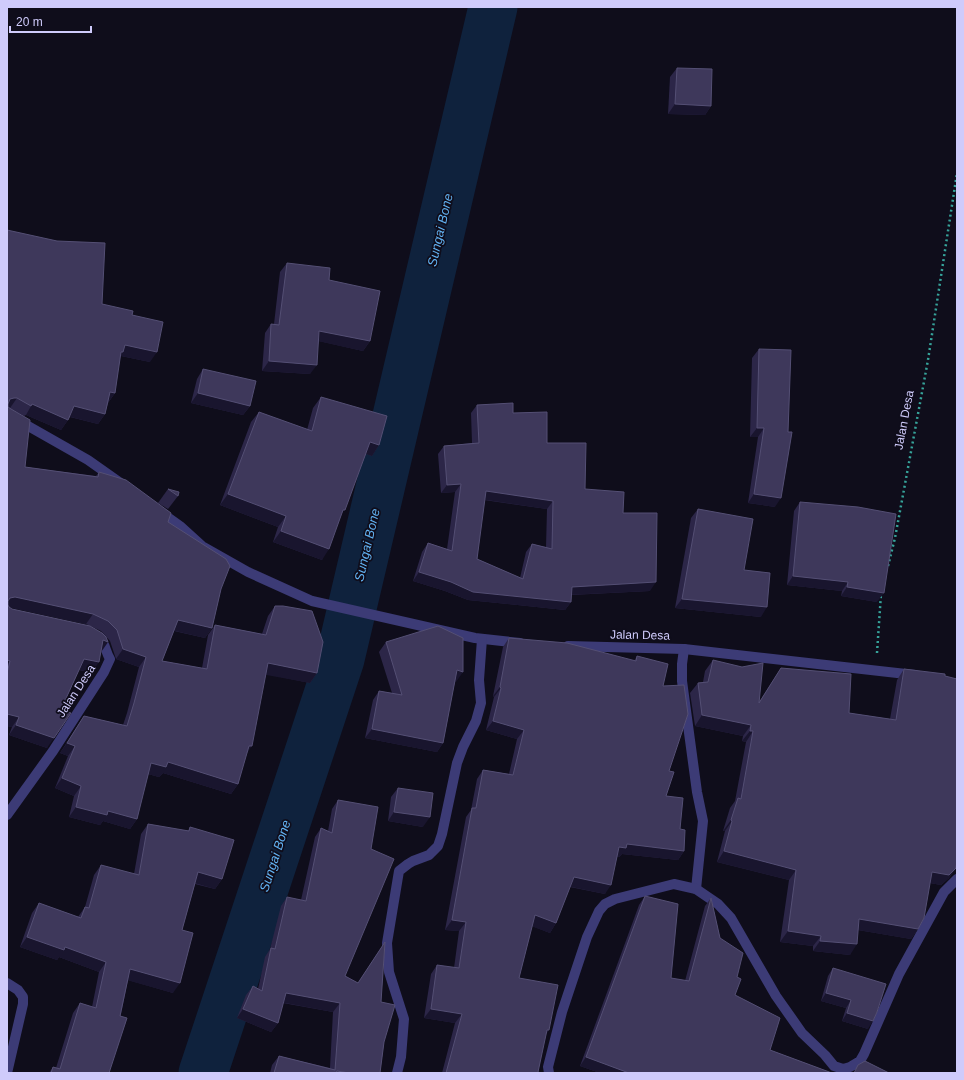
<svg xmlns="http://www.w3.org/2000/svg" width="964" height="1080" viewBox="0 0 964 1080" font-family="Helvetica,sans-serif">
	<style>
		.lines { fill: none; stroke-linecap: round; stroke-linejoin: round }
		.river { stroke: #0f223d; stroke-width: 49 }
		.path { stroke: #36a39a; stroke-width: 2.5; stroke-dasharray: 2 3; stroke-linecap: butt }
		.street { stroke: #3c3b76; stroke-width: 10 }
		.wall { fill: #2c2648; fill-rule: evenodd }
		.shaded-wall { fill: #19152e }
		.building { fill: #3e385b; stroke: #544f74; fill-rule: evenodd }
		.labels { text-anchor: middle; dominant-baseline: central; stroke-width: 3.5; stroke-linejoin: round; paint-order: stroke }
		.street-label { font-size: 12px; fill: #cfcbfb; stroke: #0f0d1b }
		.water-label { font-size: 13px; font-style: italic; fill: #62b2f2; stroke: #0f0d1b }
	</style>
	<rect width="100%" height="100%" fill="#0f0d1b"/>
	<g class="lines">
		<polyline class="river" points="203,1073 340,659 493,7"/>
		<g class="path">
			<polyline points="888,566 895,538 928,360 957,173"/>
			<polyline points="877,653 881,594"/>
		</g>
		<g class="street">
			<polyline points="7,414 88,460 122,484"/>
			<polyline points="159,511 180,526 202,546 248,572 312,601 475,638 520,643"/>
			<polyline points="568,646 684,649 915,675"/>
			<polyline points="684,649 682,664 682,681 697,792 703,821 696,889"/>
			<path d="M 7,815 L 53,751 L 104,672 L 110,659 C 104,649 107,644 96,636"/>
			<polyline points="7,983 18,990 23,997 23,1004 7,1073"/>
			<polyline points="397,1073 401,1057 404,1019 389,972 387,943 399,871 408,864 413,861 429,855 438,846 442,834 457,763 463,747 476,721 481,703 479,680 482,639"/>
			<polyline points="549,1073 548,1067 562,1012 587,937 599,911 605,904 615,899 674,884 696,889 718,904 731,918 776,996 802,1033 825,1055 834,1066 843,1069 850,1067 860,1061 864,1054 899,974 944,892 957,879"/>
		</g>
	</g>
	<g class="wall">
		<polygon points="677,68 711,106 705,115 668,114 670,77"/>
		<polygon points="7,230 102,304 132,315 150,362 121,356 120,357 115,393 108,403 105,414 98,424 70,417 61,430 26,415 24,416 9,408 25,467 96,476 99,472 168,522 221,589 212,628 205,638 174,631 162,661 202,668 208,635 215,625 262,634 268,616 275,606 317,673 310,683 266,674 246,754 238,784 231,794 163,773 159,777 148,774 137,819 130,829 103,821 100,825 69,817 74,796 55,788 68,756 60,753 84,716 123,725 127,713 139,667 116,659 110,641 101,631 86,624 9,607 12,609 108,642 101,652 92,673 79,670 63,705 47,748 9,735 12,727 7,726"/>
		<polygon points="287,263 329,280 370,341 363,351 319,341 310,374 262,371 265,333 271,324 274,324 280,272"/>
		<polygon points="759,349 775,507 748,503 758,437 750,437 752,358"/>
		<polygon points="203,369 250,406 243,415 191,403 197,379"/>
		<polygon points="321,397 379,445 372,456 366,454 341,516 322,560 273,542 278,527 220,505 251,422 259,412 307,430 313,408"/>
		<path d="M 477,405 L 513,413 L 547,443 L 585,489 L 623,513 L 650,591 L 571,595 L 571,602 L 565,610 L 468,600 L 445,591 L 413,581 L 422,552 L 428,543 L 447,549 L 455,492 L 441,493 L 438,454 L 444,446 L 472,443 L 471,413 ZM 484,500 L 547,509 L 546,547 L 532,544 L 526,552 L 520,578 L 477,559 Z"/>
		<polygon points="168,489 178,496 168,509 158,503"/>
		<polygon points="800,502 877,602 841,596 842,591 787,585 794,511"/>
		<polygon points="698,509 744,570 761,617 675,608 691,518"/>
		<polygon points="509,638 634,661 637,656 663,686 669,771 666,796 680,829 684,851 678,860 622,854 619,857 617,857 605,894 570,887 556,923 550,933 532,926 519,978 545,1036 538,1072 540,1073 442,1073 455,1023 424,1018 431,974 437,965 454,968 459,931 445,930 466,817 471,810 477,779 483,770 509,774 517,739 486,730 494,697 493,696 503,647"/>
		<polygon points="386,642 456,682 455,681 443,743 437,752 365,738 373,700 379,691 392,693 379,652"/>
		<polygon points="713,660 759,702 781,668 849,713 890,719 897,680 904,669 945,676 956,868 949,878 941,885 930,883 918,929 911,939 858,930 850,955 813,951 813,946 780,942 789,880 717,862 725,831 723,831 730,808 735,801 746,742 742,741 743,736 695,726 690,693 698,683 703,682 705,671"/>
		<polygon points="398,788 423,827 388,821 391,797"/>
		<polygon points="338,800 345,976 358,983 385,942 381,1002 384,1042 380,1073 270,1073 272,1065 279,1056 330,1068 333,1012 283,1003 278,1023 271,1032 237,1018 246,995 253,986 258,989 265,957 270,949 281,906 287,897 301,900 315,837 321,828 328,831 332,809"/>
		<polygon points="148,824 188,831 190,827 222,879 215,889 195,884 182,930 173,993 128,980 109,1073 49,1073 53,1067 56,1068 73,1013 80,1003 92,1007 99,972 59,957 57,960 20,947 32,913 39,903 78,917 85,907 94,875 101,865 134,874 141,834"/>
		<polygon points="645,896 671,978 685,981 705,906 711,898 720,938 737,977 735,995 770,1050 832,1073 600,1073 580,1066 639,905"/>
		<polygon points="833,968 868,1029 842,1021 846,1008 821,1001 828,976"/>
	</g>
	<g class="shaded-wall">
		<polygon points="675,104 711,106 705,115 668,114"/>
		<polygon points="319,331 370,341 363,351 313,340"/>
		<polygon points="125,345 157,352 150,362 121,356 116,362 114,362"/>
		<polygon points="269,361 317,365 310,374 262,371"/>
		<polygon points="110,392 115,393 108,403"/>
		<polygon points="198,393 250,406 243,415 191,403"/>
		<polygon points="14,398 17,398 10,408 7,408 7,403 10,399"/>
		<polygon points="32,404 68,420 61,430 26,415 31,406"/>
		<polygon points="74,406 105,414 98,424 67,416"/>
		<polygon points="757,428 764,428 758,437 750,437"/>
		<polygon points="370,442 379,445 372,456 363,453"/>
		<polygon points="461,484 455,492 441,493 447,485"/>
		<polygon points="486,491 553,501 547,509 480,499"/>
		<polygon points="228,494 286,516 278,527 220,505"/>
		<polygon points="754,494 781,498 775,507 748,503"/>
		<polygon points="281,531 329,549 322,560 273,542"/>
		<polygon points="419,572 571,602 565,610 468,600 445,591 413,581"/>
		<polygon points="793,576 848,582 842,591 787,585"/>
		<polygon points="656,582 650,591 566,595 572,587"/>
		<polygon points="847,587 884,593 877,602 841,596"/>
		<polygon points="15,597 93,614 86,624 8,607 7,602 10,598"/>
		<polygon points="682,599 767,607 761,617 675,608"/>
		<polygon points="178,620 212,628 205,638 171,630"/>
		<polygon points="103,640 108,642 101,652"/>
		<polygon points="123,649 146,657 139,667 116,659"/>
		<polygon points="84,659 99,662 92,673 77,669"/>
		<polygon points="7,660 10,661 7,665"/>
		<polygon points="268,663 317,673 310,683 261,674"/>
		<polygon points="457,670 463,672 456,682 450,680"/>
		<polygon points="500,687 501,688 494,697 493,696"/>
		<polygon points="7,714 19,717 12,727 7,726"/>
		<polygon points="702,715 751,725 743,736 695,726"/>
		<polygon points="493,721 524,730 517,739 486,730"/>
		<polygon points="16,725 54,738 47,748 9,735"/>
		<polygon points="372,729 443,743 437,752 365,738"/>
		<polygon points="750,731 753,731 746,742 742,741"/>
		<polygon points="67,743 75,746 68,756 60,753"/>
		<polygon points="249,746 252,746 245,756"/>
		<polygon points="168,762 238,784 231,794 163,773 159,777 144,773 151,763"/>
		<polygon points="62,778 81,786 74,796 55,788"/>
		<polygon points="76,807 108,811 137,819 130,829 103,821 100,825 69,817"/>
		<polygon points="394,812 430,817 423,827 388,821"/>
		<polygon points="731,820 732,821 725,831 723,831"/>
		<polygon points="627,844 684,851 678,860 622,854 619,857 613,856 619,847"/>
		<polygon points="724,851 796,870 789,880 717,862"/>
		<polygon points="956,868 949,878 941,885 924,882 932,872"/>
		<polygon points="198,872 222,879 215,889 191,882"/>
		<polygon points="574,877 611,885 605,894 567,886"/>
		<polygon points="535,915 556,923 550,933 528,925"/>
		<polygon points="859,919 918,929 911,939 852,929"/>
		<polygon points="452,920 466,922 459,931 445,930"/>
		<polygon points="788,931 821,936 813,946 780,942"/>
		<polygon points="27,937 65,947 106,962 99,972 59,957 57,960 20,947"/>
		<polygon points="820,941 857,944 850,955 813,951"/>
		<polygon points="130,969 180,983 173,993 123,979"/>
		<polygon points="286,993 340,1003 333,1012 280,1002"/>
		<polygon points="826,993 851,1000 846,1008 821,1001"/>
		<polygon points="243,1009 278,1023 271,1032 237,1018"/>
		<polygon points="431,1009 462,1014 455,1023 424,1018"/>
		<polygon points="847,1013 873,1021 868,1029 842,1021"/>
		<polygon points="547,1030 549,1030 543,1040"/>
		<polygon points="586,1057 629,1073 600,1073 580,1066"/>
		<polygon points="337,1071 349,1073 335,1073"/>
	</g>
	<g class="building">
		<polygon points="677,68 712,69 711,106 675,104"/>
		<polygon points="7,230 57,241 105,243 102,304 133,311 132,315 163,322 157,352 125,345 123,352 121,352 115,393 110,392 105,414 74,406 68,420 32,404 31,406 17,398 14,398 10,399 8,404 8,407 11,409 30,420 25,467 98,477 99,472 126,480 171,513 168,522 226,559 230,566 221,589 212,628 178,620 162,661 207,669 215,625 266,635 275,606 283,606 312,611 323,642 317,673 268,663 252,746 249,746 238,784 168,762 166,767 151,763 137,819 108,811 107,815 76,807 81,786 62,778 75,746 67,743 84,716 127,726 134,703 146,657 123,649 117,630 108,621 93,614 15,597 10,598 8,601 8,605 9,607 12,609 90,626 102,633 106,637 108,642 103,640 99,662 84,659 63,705 66,706 64,711 71,713 54,738 16,725 19,717 7,714 7,673 10,661 7,660"/>
		<polygon points="287,263 330,268 329,280 380,291 370,341 319,331 317,365 269,361 271,324 279,325"/>
		<polygon points="759,349 791,350 788,432 792,432 781,498 754,494 764,428 757,428"/>
		<polygon points="203,369 256,381 250,406 198,393"/>
		<polygon points="321,397 387,416 379,445 370,442 345,510 343,510 329,549 281,531 286,516 228,494 259,412 312,431"/>
		<path d="M 513,403 L 513,413 L 547,412 L 547,443 L 586,443 L 585,489 L 624,492 L 623,513 L 657,513 L 656,582 L 572,587 L 571,602 L 473,592 L 451,582 L 419,572 L 428,543 L 452,551 L 461,484 L 447,485 L 444,446 L 479,443 L 477,405 ZM 486,491 L 553,501 L 552,549 L 532,544 L 523,579 L 477,559 Z"/>
		<polygon points="168,489 179,492 178,496"/>
		<polygon points="800,502 858,507 896,514 884,593 847,587 848,582 793,576"/>
		<polygon points="698,509 753,519 744,570 770,573 767,607 682,599"/>
		<polygon points="438,626 463,638 463,672 457,670 443,743 372,729 379,691 402,695 386,642"/>
		<polygon points="509,638 567,643 636,661 637,656 668,664 663,686 684,685 688,714 669,771 674,772 666,796 683,798 680,829 685,830 684,851 627,844 626,848 619,847 611,885 574,877 556,923 535,915 519,978 558,985 549,1030 547,1030 538,1072 540,1073 446,1073 462,1014 431,1009 437,965 459,968 466,922 452,920 472,808 476,808 483,770 513,775 524,730 493,721 501,688 500,687"/>
		<polygon points="713,660 742,667 763,663 759,703 781,668 851,674 849,713 896,720 904,669 945,674 945,676 957,679 957,861 956,868 949,875 932,872 924,918 918,929 859,919 857,944 820,941 821,936 788,931 796,870 724,851 732,821 731,820 738,798 741,799 753,731 750,731 751,725 702,715 698,683 708,682"/>
		<polygon points="398,788 433,793 430,817 394,812"/>
		<polygon points="338,800 378,807 371,849 394,859 345,976 358,983 385,942 381,1002 395,1005 384,1042 380,1073 349,1073 337,1071 336,1073 274,1073 279,1056 335,1070 340,1003 286,993 278,1023 243,1009 253,986 262,991 271,948 275,949 287,897 306,901 321,828 332,833"/>
		<polygon points="148,824 189,831 190,827 234,840 222,879 198,872 182,930 193,933 180,983 130,969 120,1016 127,1018 109,1073 51,1073 53,1067 60,1069 80,1003 96,1008 106,962 65,947 64,950 27,937 39,903 81,918 85,907 89,908 101,865 139,875"/>
		<polygon points="645,896 678,904 671,978 689,981 711,898 720,938 743,953 737,977 741,979 735,995 780,1018 770,1050 832,1073 629,1073 586,1057"/>
		<polygon points="833,968 886,984 877,1012 873,1021 847,1013 851,1000 826,993"/>
		<polygon points="865,1061 889,1073 854,1073 858,1065"/>
	</g>
	<g class="labels">
		<g class="street-label">
			<text transform="translate(904 420) rotate(-79)">Jalan Desa</text>
			<text transform="translate(640 635) rotate(1)">Jalan Desa</text>
			<text transform="translate(76 691) rotate(-57)">Jalan Desa</text>
		</g>
		<g class="water-label">
			<text transform="translate(440 230) rotate(-77)">Sungai Bone</text>
			<text transform="translate(367 545) rotate(-77)">Sungai Bone</text>
			<text transform="translate(275 856) rotate(-72)">Sungai Bone</text>
		</g>
	</g>
	<rect width="964" height="1080" fill="none" stroke="#cfcbfb" stroke-width="16"/>
	<path d="M10 26v6h81v-6" fill="none" stroke="#cfcbfb" stroke-width="2"/>
	<text x="16" y="26" font-size="12" fill="#cfcbfb" stroke="#0f0d1b" stroke-width="3" paint-order="stroke">20 m</text>
</svg>
